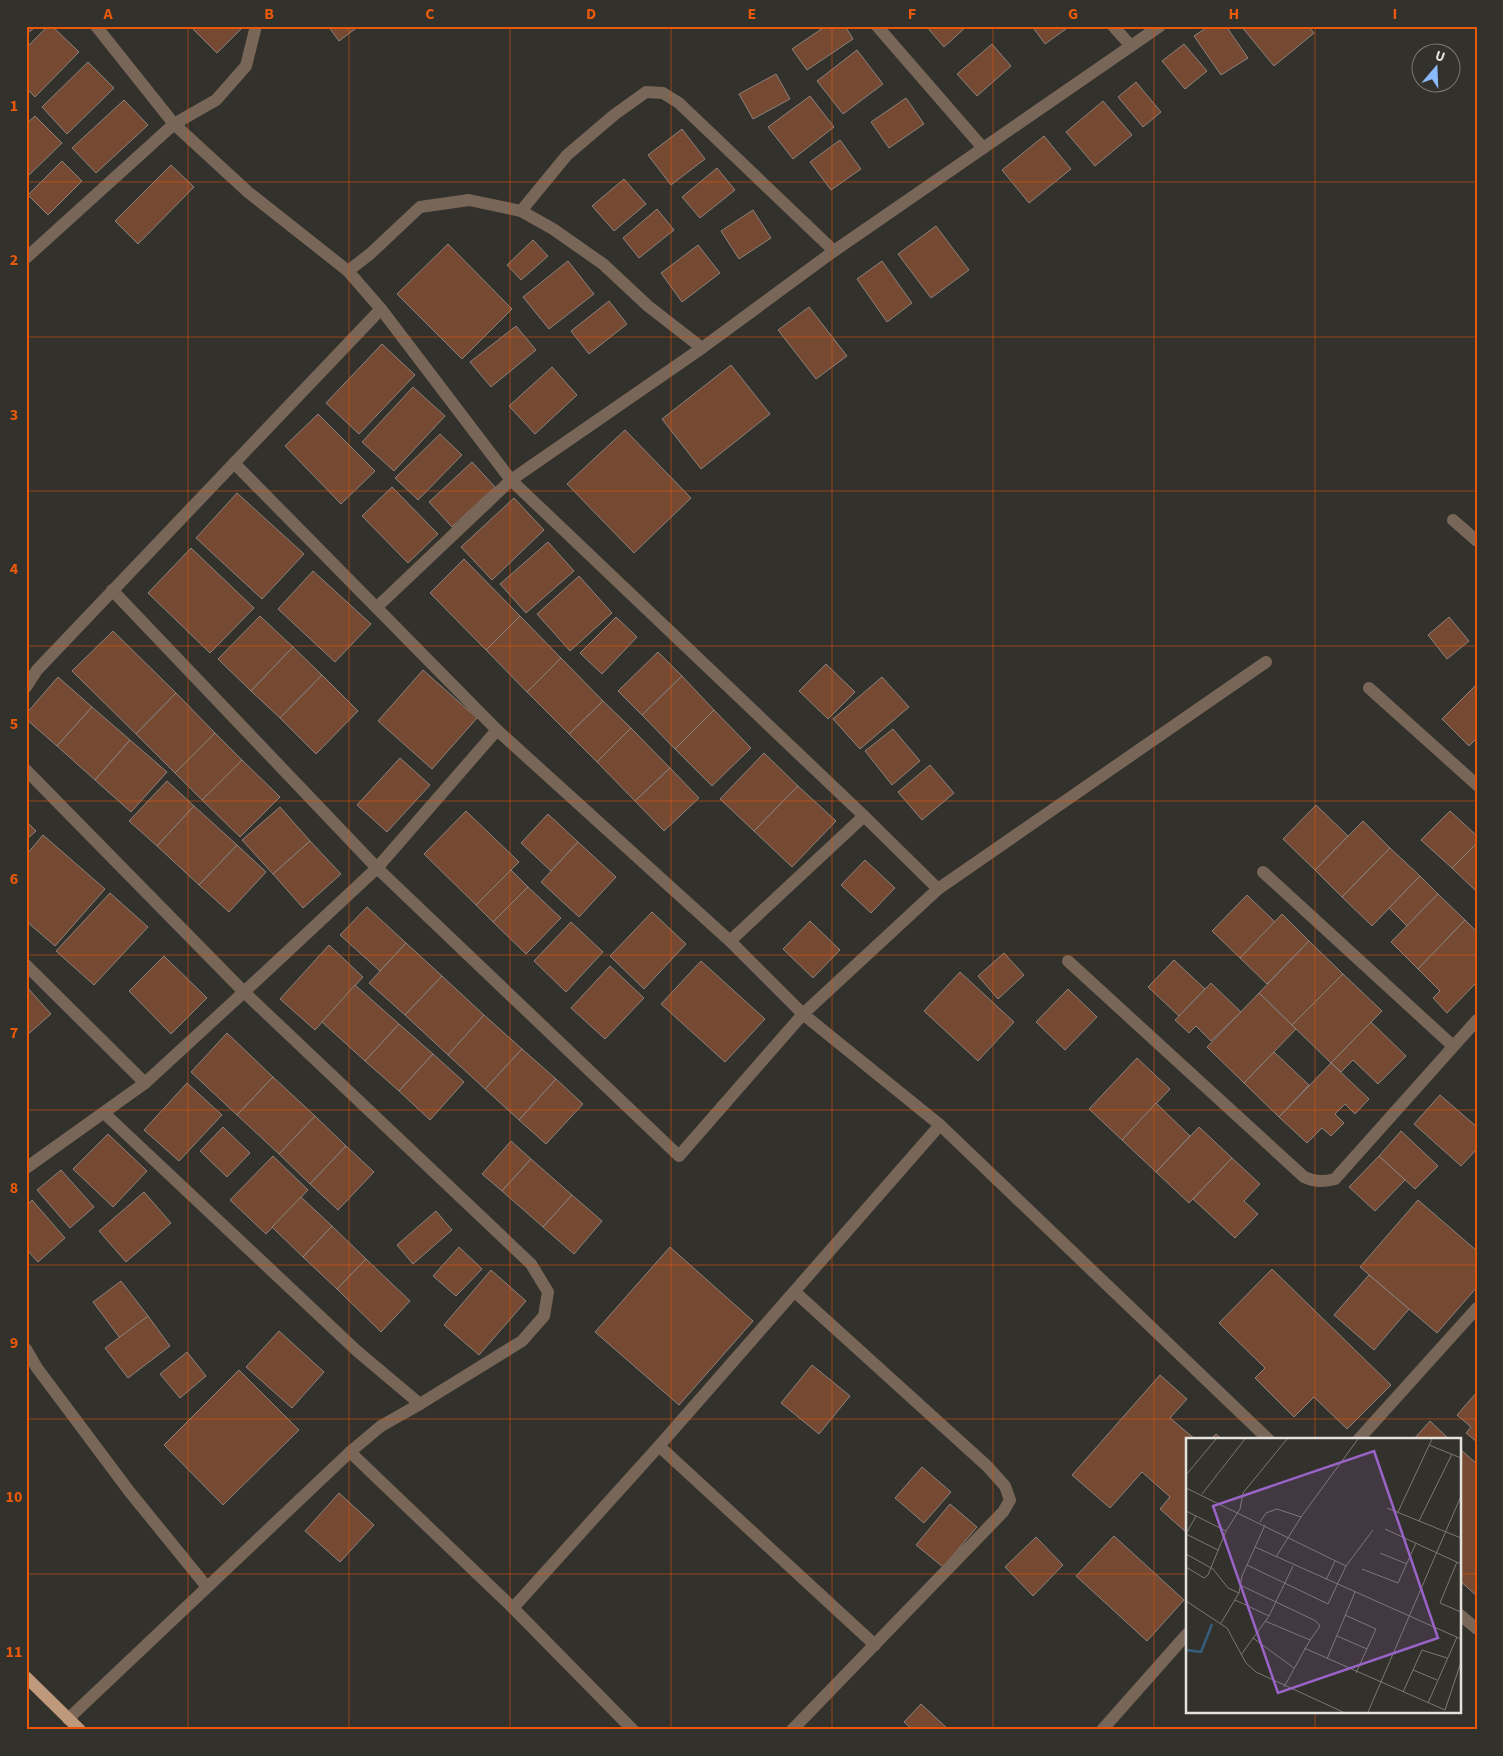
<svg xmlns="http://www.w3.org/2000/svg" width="1503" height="1756" viewBox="0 0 1503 1756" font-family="'Source Sans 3',sans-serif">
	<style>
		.building { fill: #764932; stroke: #8b827e }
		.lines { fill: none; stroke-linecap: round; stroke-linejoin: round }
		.minor { stroke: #786658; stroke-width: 12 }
		.major { stroke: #be997c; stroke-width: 12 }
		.grid { fill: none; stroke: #e8590c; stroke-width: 1; stroke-opacity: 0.55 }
		.inset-river { fill: none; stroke: #355e7f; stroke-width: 2.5 }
		.inset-road { fill: none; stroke: #797873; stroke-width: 1 }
		.view { fill: #9a63c8; fill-opacity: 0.15; stroke: #9a63c8; stroke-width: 2.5 }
		.inset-edge { fill: none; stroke: #e3e2de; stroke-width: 2.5 }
		.neatline { fill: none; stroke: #e8590c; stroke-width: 2 }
		.grid-label { font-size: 16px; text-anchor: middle; font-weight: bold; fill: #e8590c }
	</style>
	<rect width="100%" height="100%" fill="#33312b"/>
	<g class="building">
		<polygon points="26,26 36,26 26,35"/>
		<polygon points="48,26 52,26 79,52 35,97 26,88 26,48"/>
		<polygon points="190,26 238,26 241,29 217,53"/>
		<polygon points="328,26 359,26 339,41"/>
		<polygon points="826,26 845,26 853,39 807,70 792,49"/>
		<polygon points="926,26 967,26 944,47"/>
		<polygon points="1032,26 1070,26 1045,44"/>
		<polygon points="1209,26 1226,26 1248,58 1221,75 1194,36"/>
		<polygon points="1241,26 1308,26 1314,33 1274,66"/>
		<polygon points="992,44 1011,66 977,96 957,74"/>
		<polygon points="1184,44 1207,71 1185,89 1162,61"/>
		<polygon points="857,50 883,84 843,114 817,81"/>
		<polygon points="88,62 114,88 67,134 42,107"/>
		<polygon points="776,74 790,99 753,119 739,94"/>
		<polygon points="1136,82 1161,112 1143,127 1118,97"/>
		<polygon points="810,96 834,127 793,159 768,127"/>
		<polygon points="906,98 924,124 889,148 871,122"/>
		<polygon points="124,100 148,125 96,173 72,148"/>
		<polygon points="1103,101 1132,135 1095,166 1066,132"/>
		<polygon points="35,116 62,143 26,178 26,124"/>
		<polygon points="682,129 705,159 671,185 648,155"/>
		<polygon points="1044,136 1071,169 1029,203 1002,170"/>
		<polygon points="840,140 861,169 831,190 810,162"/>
		<polygon points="62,161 82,181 48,215 28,195"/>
		<polygon points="171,165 194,187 138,244 115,221"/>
		<polygon points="717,168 735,190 700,218 682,197"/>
		<polygon points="624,179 646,204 614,231 592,206"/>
		<polygon points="657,209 674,230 639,258 623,238"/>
		<polygon points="753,210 771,238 739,259 721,231"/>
		<polygon points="936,226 969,270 931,298 898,254"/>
		<polygon points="533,240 548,256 521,280 507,265"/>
		<polygon points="448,244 512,309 462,359 397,294"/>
		<polygon points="698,245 720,273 682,302 661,273"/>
		<polygon points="568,261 594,294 549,329 523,297"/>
		<polygon points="882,261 912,303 887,322 857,279"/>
		<polygon points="609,301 627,324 589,354 571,331"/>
		<polygon points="809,307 847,356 816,379 778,330"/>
		<polygon points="516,326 536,350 491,387 470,362"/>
		<polygon points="382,344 415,375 359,434 326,403"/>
		<polygon points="731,365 770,414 701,469 662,419"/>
		<polygon points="552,367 577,395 535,434 509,406"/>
		<polygon points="413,387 445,416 394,471 362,442"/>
		<polygon points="318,414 375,471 341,504 285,446"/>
		<polygon points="625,430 691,498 634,553 567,484"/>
		<polygon points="440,434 462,455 418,500 395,478"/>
		<polygon points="472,462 495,487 452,527 429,502"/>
		<polygon points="392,487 438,534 408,563 362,516"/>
		<polygon points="237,493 304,554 262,599 196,538"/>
		<polygon points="514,498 544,530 492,580 461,547"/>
		<polygon points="548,542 574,571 526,613 500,584"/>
		<polygon points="191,548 254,608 210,653 148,593"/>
		<polygon points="464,559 520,616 486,650 430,593"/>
		<polygon points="313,571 371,624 335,662 278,609"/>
		<polygon points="579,576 612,613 570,651 537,614"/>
		<polygon points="260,616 293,647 251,691 218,659"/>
		<polygon points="520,616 561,658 527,692 486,650"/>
		<polygon points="616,617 637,637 602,674 580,653"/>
		<polygon points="1449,617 1469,641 1447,659 1428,635"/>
		<polygon points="113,631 176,693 136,734 72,671"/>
		<polygon points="293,647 322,675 280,718 251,691"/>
		<polygon points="658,652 682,676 642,715 618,691"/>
		<polygon points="561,658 603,701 569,734 527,692"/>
		<polygon points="826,664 855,692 828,719 799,691"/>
		<polygon points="423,670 477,718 432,769 378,721"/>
		<polygon points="322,675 358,711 316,754 280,718"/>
		<polygon points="682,676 714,710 675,749 642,715"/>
		<polygon points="58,677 92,707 57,746 26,719 26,714"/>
		<polygon points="882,677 909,707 860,749 833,719"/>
		<polygon points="1476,685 1477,738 1469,746 1442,719"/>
		<polygon points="176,693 215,733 175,773 136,734"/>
		<polygon points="603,701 631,728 597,762 569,734"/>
		<polygon points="92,707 130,740 95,780 57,746"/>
		<polygon points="714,710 751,748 712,786 675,749"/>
		<polygon points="631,728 670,768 635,801 597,762"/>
		<polygon points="893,729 920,761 892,785 865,751"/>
		<polygon points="215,733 242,760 202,800 175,773"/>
		<polygon points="130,740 167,772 131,812 95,780"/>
		<polygon points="764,753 798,786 754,831 720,799"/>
		<polygon points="400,758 430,785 387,832 357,805"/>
		<polygon points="242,760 280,797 240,837 202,800"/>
		<polygon points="930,765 954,793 922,820 898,792"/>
		<polygon points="670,768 699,798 664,831 635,801"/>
		<polygon points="167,781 194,806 157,846 129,821"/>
		<polygon points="798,786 836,821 792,867 754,831"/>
		<polygon points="1316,805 1348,836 1315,870 1283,839"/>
		<polygon points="194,806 237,845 199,885 157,846"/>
		<polygon points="280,807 310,841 273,874 242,840"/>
		<polygon points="466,811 519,862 476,905 424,854"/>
		<polygon points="1450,811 1477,836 1477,843 1452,868 1421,840"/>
		<polygon points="548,814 578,842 551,871 521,843"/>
		<polygon points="26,821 36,831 26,840"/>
		<polygon points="1363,821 1390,848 1342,897 1315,870"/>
		<polygon points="43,835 105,889 55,946 26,921 26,855"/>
		<polygon points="310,841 341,874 303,908 273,874"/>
		<polygon points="578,842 616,877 579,917 541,882"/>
		<polygon points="1477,843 1477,892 1452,868"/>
		<polygon points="237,845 266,872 229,912 199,885"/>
		<polygon points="1390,848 1420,876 1372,926 1342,897"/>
		<polygon points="865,860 895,888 871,913 841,885"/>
		<polygon points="511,870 528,887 493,922 476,905"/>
		<polygon points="1420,876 1438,894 1407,926 1389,908"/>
		<polygon points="528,887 561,918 526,954 493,922"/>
		<polygon points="110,893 148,927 94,985 56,951"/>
		<polygon points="1438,894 1465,920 1418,969 1391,942"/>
		<polygon points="1247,895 1275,922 1240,958 1212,931"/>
		<polygon points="367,907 406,943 380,971 340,935"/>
		<polygon points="652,912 686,944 644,989 610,956"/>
		<polygon points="1282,914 1309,941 1267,984 1240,958"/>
		<polygon points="1465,920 1477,932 1477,982 1447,1013 1433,998 1440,991 1418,969"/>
		<polygon points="810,921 840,950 813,978 783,949"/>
		<polygon points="571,922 603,952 566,992 534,961"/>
		<polygon points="1309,941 1343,974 1292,1025 1259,993"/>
		<polygon points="406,943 442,976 405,1015 369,983"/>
		<polygon points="329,945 363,977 315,1030 280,999"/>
		<polygon points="1004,953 1024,975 998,999 978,976"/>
		<polygon points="164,956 207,998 171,1034 129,991"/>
		<polygon points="1174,960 1205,989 1179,1016 1148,987"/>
		<polygon points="701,961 765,1019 725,1062 661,1004"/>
		<polygon points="610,966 644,998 605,1039 571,1008"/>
		<polygon points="960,972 1014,1022 978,1061 924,1011"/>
		<polygon points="1343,974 1382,1011 1331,1063 1292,1025"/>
		<polygon points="442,976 484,1015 448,1055 405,1015"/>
		<polygon points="1211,983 1241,1012 1211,1041 1196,1026 1189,1033 1175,1020"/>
		<polygon points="355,985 399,1024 365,1061 322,1022"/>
		<polygon points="26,986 51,1014 26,1036"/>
		<polygon points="1068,989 1097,1017 1065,1050 1036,1022"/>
		<polygon points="1259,993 1296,1029 1244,1083 1207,1047"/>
		<polygon points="484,1015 522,1049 485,1089 448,1055"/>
		<polygon points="1371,1022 1406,1056 1378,1084 1353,1060 1341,1072 1331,1063"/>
		<polygon points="399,1024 433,1054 399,1091 365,1061"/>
		<polygon points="227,1033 273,1077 237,1115 191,1072"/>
		<polygon points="522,1049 556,1079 519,1120 485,1089"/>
		<polygon points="1274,1052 1309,1085 1279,1117 1244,1083"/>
		<polygon points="433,1054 464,1082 430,1120 399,1091"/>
		<polygon points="1137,1058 1170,1089 1122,1140 1089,1109"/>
		<polygon points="1331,1063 1369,1099 1355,1114 1345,1104 1335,1114 1344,1123 1331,1136 1322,1128 1307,1143 1279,1117"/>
		<polygon points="273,1077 315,1116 279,1154 237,1115"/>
		<polygon points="556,1079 583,1104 546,1144 519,1120"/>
		<polygon points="187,1083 222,1115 179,1161 144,1130"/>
		<polygon points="1440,1095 1477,1127 1477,1149 1461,1166 1414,1124"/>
		<polygon points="1156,1103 1190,1136 1156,1172 1122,1140"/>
		<polygon points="315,1116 346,1146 310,1184 279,1154"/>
		<polygon points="223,1127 250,1153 227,1177 200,1151"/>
		<polygon points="1199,1127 1232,1158 1189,1203 1156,1172"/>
		<polygon points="1401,1131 1438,1166 1415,1189 1379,1156"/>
		<polygon points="108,1134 147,1171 113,1207 73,1169"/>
		<polygon points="511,1141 531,1159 502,1191 482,1174"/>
		<polygon points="346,1146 374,1172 338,1210 310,1184"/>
		<polygon points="273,1156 308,1190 266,1234 230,1200"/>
		<polygon points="1379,1156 1405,1180 1375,1211 1349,1187"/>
		<polygon points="1232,1158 1260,1184 1244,1201 1258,1214 1235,1238 1193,1199"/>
		<polygon points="531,1159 572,1195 543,1227 502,1191"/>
		<polygon points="61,1170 94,1207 70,1228 37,1190"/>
		<polygon points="144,1192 171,1223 126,1262 99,1231"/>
		<polygon points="572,1195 602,1221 574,1254 543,1227"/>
		<polygon points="301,1197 332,1226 303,1257 272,1227"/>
		<polygon points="32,1200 65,1238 38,1262 26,1249 26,1206"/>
		<polygon points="1418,1200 1477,1251 1477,1287 1437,1333 1360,1267"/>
		<polygon points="436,1211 452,1230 413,1264 397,1245"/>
		<polygon points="332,1226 366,1259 337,1289 303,1257"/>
		<polygon points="459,1247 482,1269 456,1296 433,1276"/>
		<polygon points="670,1247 753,1321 679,1405 595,1332"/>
		<polygon points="366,1259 410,1301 381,1332 337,1289"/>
		<polygon points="1272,1269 1391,1385 1347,1429 1314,1397 1294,1417 1255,1378 1265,1368 1219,1323"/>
		<polygon points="491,1270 526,1301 479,1355 444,1325"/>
		<polygon points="1369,1275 1409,1309 1374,1350 1334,1315"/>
		<polygon points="121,1281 148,1316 120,1338 93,1302"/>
		<polygon points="148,1316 170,1346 128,1378 105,1348"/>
		<polygon points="279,1331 324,1372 292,1408 246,1367"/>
		<polygon points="187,1352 206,1376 180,1398 160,1374"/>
		<polygon points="812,1365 850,1396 819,1434 781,1403"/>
		<polygon points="239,1370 299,1430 223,1505 164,1445"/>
		<polygon points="1160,1375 1187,1399 1170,1418 1196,1440 1187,1440 1187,1533 1160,1509 1170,1497 1142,1472 1110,1508 1072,1475"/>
		<polygon points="1477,1392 1477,1442 1466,1433 1471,1427 1457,1415"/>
		<polygon points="1430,1421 1450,1440 1413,1440"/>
		<polygon points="1216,1434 1223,1440 1210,1440"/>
		<polygon points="1459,1448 1477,1464 1477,1596 1459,1580"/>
		<polygon points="922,1467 951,1492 924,1523 895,1498"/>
		<polygon points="339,1493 374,1525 340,1562 305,1531"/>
		<polygon points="950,1504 977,1527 943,1567 916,1545"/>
		<polygon points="1114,1536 1184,1600 1147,1641 1076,1576"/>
		<polygon points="1036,1537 1063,1565 1033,1596 1005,1567"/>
		<polygon points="921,1704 949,1730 913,1730 904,1722"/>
	</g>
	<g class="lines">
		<g class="minor">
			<polyline points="96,26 174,124 248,192 348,271 381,309 511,480 864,816 938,889"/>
			<polyline points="877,26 983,148"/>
			<polyline points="1113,26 1131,46"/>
			<polyline points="521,211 567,155 614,115 646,92 663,93 679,103 834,251"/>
			<polyline points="26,258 174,124 216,100 246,66 256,26"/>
			<polyline points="348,271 370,254 420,207 469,200 521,211 553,229 603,264 648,306 702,348 834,251 1160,26"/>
			<polyline points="234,463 497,730 730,941 803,1014 940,1125 1269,1440"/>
			<polyline points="1453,520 1477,541"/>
			<polyline points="112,590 377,868 679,1156 803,1014 938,889 1266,662"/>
			<polyline points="377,607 511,480 702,348"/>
			<polyline points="26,687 37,670 381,309"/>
			<polyline points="1369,688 1477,785"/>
			<polyline points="26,770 244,992 531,1264 548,1292 544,1316 522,1341 420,1404"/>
			<polyline points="1263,872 1453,1046"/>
			<polyline points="730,941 864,816"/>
			<path d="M 1068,961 L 1304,1177 C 1315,1182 1323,1182 1335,1179 L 1477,1020"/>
			<polyline points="26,965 145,1083"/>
			<polyline points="26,1168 145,1083 244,992 377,868 497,730"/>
			<polyline points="26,1349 37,1368 129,1491 207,1587"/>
			<polyline points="1358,1440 1477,1308"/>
			<polyline points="659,1446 875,1645"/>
			<polyline points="350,1452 513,1608 633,1730"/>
			<polyline points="513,1608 659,1446 940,1125"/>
			<polyline points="1459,1614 1477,1629"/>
			<polyline points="68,1719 350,1452 381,1426 420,1404 357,1351 104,1113"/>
			<polyline points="792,1730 1003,1512 1010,1500 1005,1486 987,1466 795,1292"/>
			<polyline points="1102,1730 1187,1634"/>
		</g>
		<polyline class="major" points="26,1677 80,1730"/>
	</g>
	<path class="grid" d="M 188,26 L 188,1730M 349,26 L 349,1730M 510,26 L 510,1730M 671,26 L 671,1730M 832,26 L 832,1730M 993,26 L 993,1730M 1154,26 L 1154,1730M 1315,26 L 1315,1440M 26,182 L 1477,182M 26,337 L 1477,337M 26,491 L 1477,491M 26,646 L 1477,646M 26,801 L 1477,801M 26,955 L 1477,955M 26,1110 L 1477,1110M 26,1265 L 1477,1265M 26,1419 L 1477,1419M 26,1574 L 1187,1574M 1459,1574 L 1477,1574M 1315,1712 L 1315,1730"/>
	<g transform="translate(1186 1438)">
		<rect width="275" height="275" fill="#33312b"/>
		<path class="inset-river" d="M 0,212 L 15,214 L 26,186"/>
		<path class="inset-road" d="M 243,7 L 275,20M 0,37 L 30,1M 0,50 L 160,128M 16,56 L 59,1M 201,70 L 275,100M 0,73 L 40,93M 212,74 L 246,1M 233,83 L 266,16M 74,84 L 80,75 L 91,71 L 115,79 L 172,1M 199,91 L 275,126M 0,96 L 32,112M 0,96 L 10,78M 69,109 L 275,201M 194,115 L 221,126M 0,116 L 27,131 L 42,150 L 53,155M 90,119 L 115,79M 271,124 L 254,165 L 275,174M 61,127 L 142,166 L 160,128 L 187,92M 0,129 L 18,140 L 22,137 L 40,93 L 54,71 L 57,55 L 101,1M 176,131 L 212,145 L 230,105M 140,142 L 149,123M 54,147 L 130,183 L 134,188 L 124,202M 49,162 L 83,178M 0,163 L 41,190 L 60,225 L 70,234 L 157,274M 159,177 L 190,191 L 170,235M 79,183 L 124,202 L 98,249M 35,185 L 53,155 L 56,138 L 79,87M 151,198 L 181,211M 67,200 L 108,230M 118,210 L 259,272 L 275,224M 55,217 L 83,178 L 107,128M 141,221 L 169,154M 227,232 L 251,242M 217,254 L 236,212 L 261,220M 242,265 L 271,199M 182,274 L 275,58"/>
		<path class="view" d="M 188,13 L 252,200 L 92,255 L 27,68 Z"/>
		<rect width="275" height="275" class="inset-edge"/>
	</g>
	<rect width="1503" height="1756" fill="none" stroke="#33312b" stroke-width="55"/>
	<g transform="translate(1436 68) rotate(19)"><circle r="24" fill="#33312b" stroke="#797873"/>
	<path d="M0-4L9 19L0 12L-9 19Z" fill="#8abafc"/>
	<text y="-8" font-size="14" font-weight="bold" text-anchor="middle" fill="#e3e2de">U</text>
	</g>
	<rect x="28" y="28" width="1448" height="1700" class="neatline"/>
	<g class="grid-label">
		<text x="108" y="19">A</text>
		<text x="269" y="19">B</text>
		<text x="430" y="19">C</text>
		<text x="591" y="19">D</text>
		<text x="752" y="19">E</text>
		<text x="912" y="19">F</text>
		<text x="1073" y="19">G</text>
		<text x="1234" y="19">H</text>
		<text x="1395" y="19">I</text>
		<text x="14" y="111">1</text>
		<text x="14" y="265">2</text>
		<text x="14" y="420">3</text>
		<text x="14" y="574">4</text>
		<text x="14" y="729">5</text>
		<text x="14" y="884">6</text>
		<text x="14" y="1038">7</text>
		<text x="14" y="1193">8</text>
		<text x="14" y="1348">9</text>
		<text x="14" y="1502">10</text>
		<text x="14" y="1657">11</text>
	</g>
</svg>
